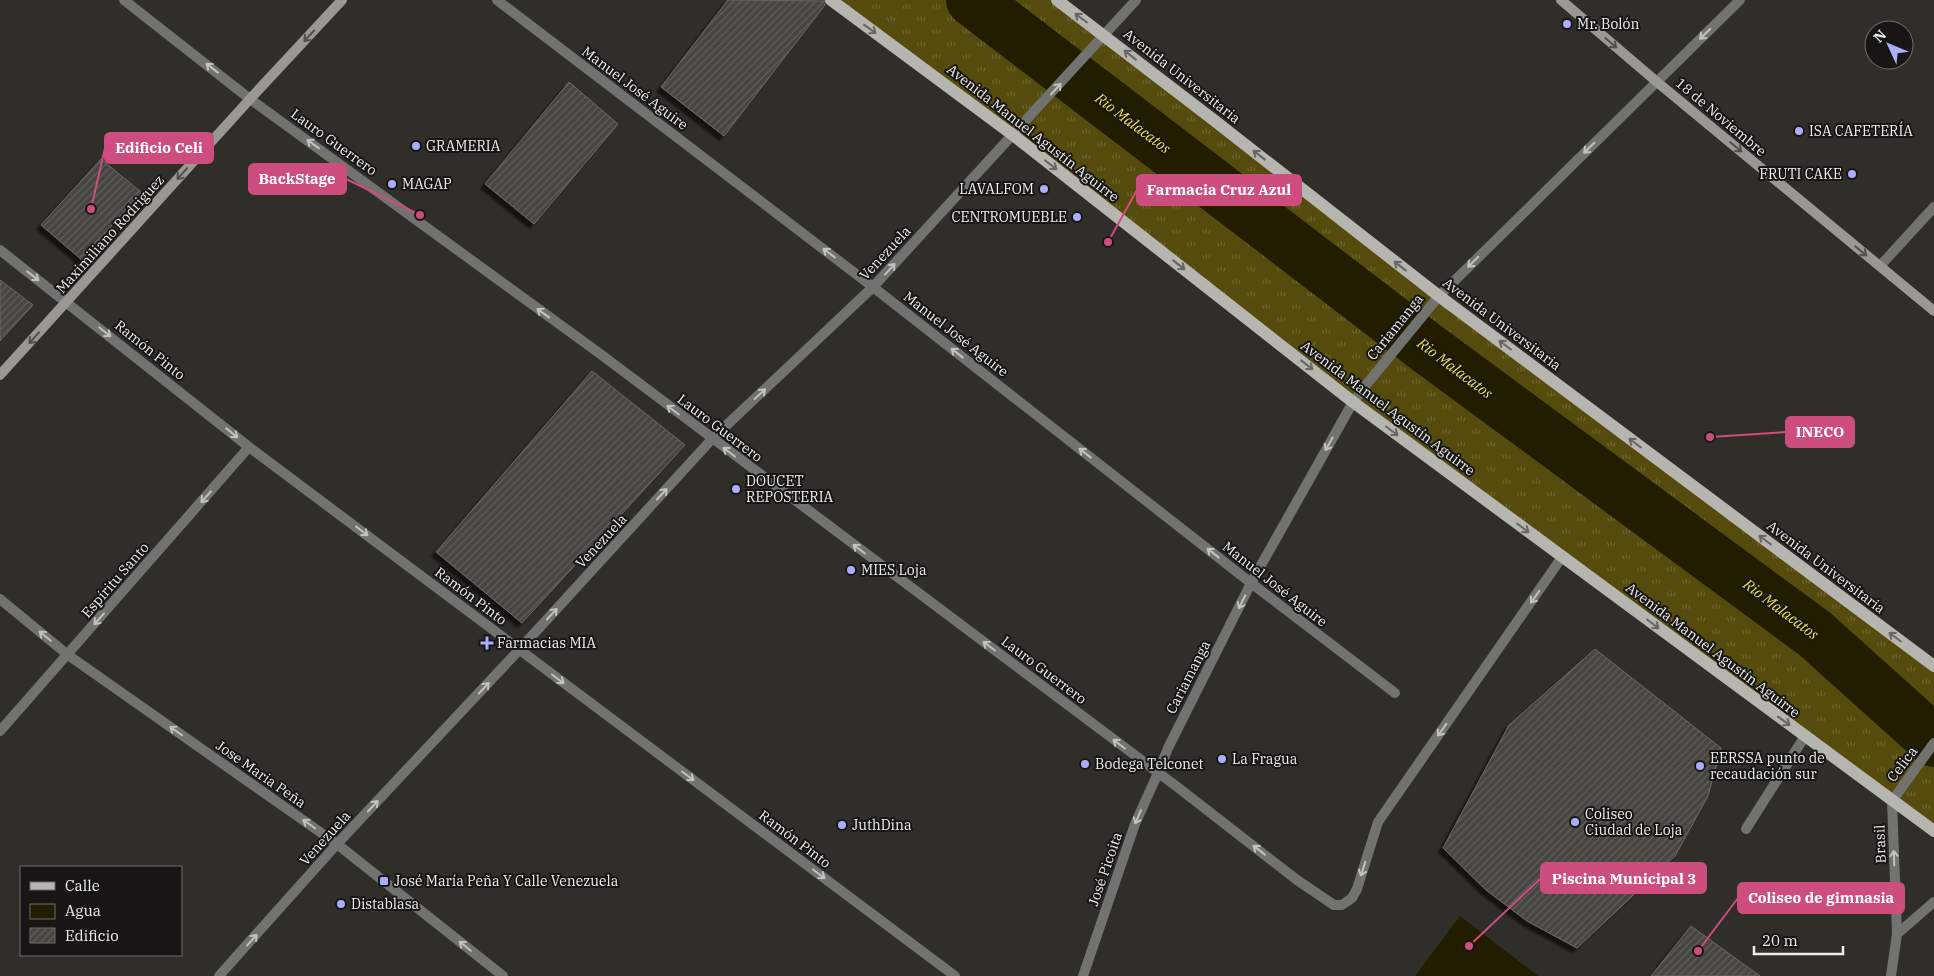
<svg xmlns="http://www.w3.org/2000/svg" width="1934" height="976" viewBox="0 0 1934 976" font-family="'IBM Plex Serif',serif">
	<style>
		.grass { fill: url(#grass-tufts) }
		.water { fill: #221d00 }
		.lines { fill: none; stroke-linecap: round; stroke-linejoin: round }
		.river { stroke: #221d00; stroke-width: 52 }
		.building { fill: url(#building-hatch); stroke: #6c6b64; filter: url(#shadow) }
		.lane { stroke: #72726f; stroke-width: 10 }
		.street { stroke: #72726f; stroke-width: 10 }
		.secondary { stroke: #999893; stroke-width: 10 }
		.primary { stroke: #b6b5af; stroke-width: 12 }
		.oneway { stroke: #666662 }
		.oneway2 { stroke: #c2c2be }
		.oneway3 { stroke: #52504d }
		.poi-dot { fill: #abaffb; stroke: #171614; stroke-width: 2 }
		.labels { text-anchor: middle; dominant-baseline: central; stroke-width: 4; stroke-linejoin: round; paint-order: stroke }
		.poi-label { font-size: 14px; fill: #edede9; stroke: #171614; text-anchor: start }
		.street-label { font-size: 14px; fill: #edede9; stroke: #171614 }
		.water-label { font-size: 15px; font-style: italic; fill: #f4df52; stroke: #171614 }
		.leader { fill: none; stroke: #cd4d7e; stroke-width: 2 }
		.callout-dot { fill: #cd4d7e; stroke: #171614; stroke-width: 2 }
		.callout { fill: #cd4d7e; stroke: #cd4d7e; stroke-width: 2 }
		.callout-label { font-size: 15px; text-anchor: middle; font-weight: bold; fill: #fff }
	</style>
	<defs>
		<pattern id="grass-tufts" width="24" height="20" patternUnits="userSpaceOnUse" patternTransform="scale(1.25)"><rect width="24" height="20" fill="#544b0c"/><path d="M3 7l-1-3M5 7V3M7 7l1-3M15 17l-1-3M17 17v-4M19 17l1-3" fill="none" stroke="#6d652f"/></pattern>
		<pattern id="building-hatch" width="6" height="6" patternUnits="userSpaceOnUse" patternTransform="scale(1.25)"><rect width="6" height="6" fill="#46453f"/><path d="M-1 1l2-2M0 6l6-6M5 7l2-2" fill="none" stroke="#61605b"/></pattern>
		<filter id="shadow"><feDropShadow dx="-4.5" dy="4.5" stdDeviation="1" flood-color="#0009"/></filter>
	</defs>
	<rect width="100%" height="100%" fill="#2f2e28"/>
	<polygon class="grass" points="831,0 1057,0 1934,666 1934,831 1892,801"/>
	<polygon class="water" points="1460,916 1538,976 1415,976"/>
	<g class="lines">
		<polyline class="river" points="972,0 1427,348 1815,634 1934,741"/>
	</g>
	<g class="building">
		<polygon points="728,0 828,1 724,136 661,87"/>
		<polygon points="569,82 618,124 534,224 485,184"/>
		<polygon points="101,159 141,192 82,260 41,225"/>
		<polygon points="0,280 33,305 0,341"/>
		<polygon points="592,371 685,445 522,623 436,552"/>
		<polygon points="1595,649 1721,748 1708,796 1675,856 1577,948 1527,921 1486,890 1443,848 1509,725"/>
		<polygon points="1691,926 1760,976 1651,976"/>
	</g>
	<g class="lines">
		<g class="lane">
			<polyline points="1880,266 1934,207"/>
			<polyline points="1746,829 1805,736"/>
		</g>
		<g class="street">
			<polyline points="124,0 250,99 599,353 1180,789 1297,880 1334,905 1342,905 1352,898 1357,889 1378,822 1562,557"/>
			<polyline points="497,0 873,287 1251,583 1395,693"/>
			<polyline points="0,250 249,447 955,976"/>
			<polyline points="0,599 68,655 337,844 503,976"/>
			<polyline points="0,731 249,447"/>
			<polyline points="1897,934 1934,902"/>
			<polyline points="219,976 337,844 519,650 712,439 873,287 1136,0"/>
			<polyline points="1083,976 1135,824 1158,773 1168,748 1251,583 1353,402 1366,385 1439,296 1740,0"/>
			<polyline points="1891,976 1897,934 1892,801 1934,743"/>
		</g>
		<g class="secondary">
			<polyline points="1561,0 1657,82 1934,311"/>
			<polyline points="0,375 250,99 342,0"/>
		</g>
		<g class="primary">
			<polyline points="831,0 1013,135 1353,402 1934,831"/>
			<polyline points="1057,0 1215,121 1439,296 1934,666"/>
		</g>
	</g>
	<defs><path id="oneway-shaft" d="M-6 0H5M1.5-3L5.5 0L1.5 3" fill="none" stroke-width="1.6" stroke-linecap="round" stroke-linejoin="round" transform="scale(1.25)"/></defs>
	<g class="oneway">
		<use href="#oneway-shaft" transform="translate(1081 18) rotate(-143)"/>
		<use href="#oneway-shaft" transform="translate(870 29) rotate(36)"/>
		<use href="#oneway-shaft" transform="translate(1130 55) rotate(-142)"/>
		<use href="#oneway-shaft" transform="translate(1259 155) rotate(-142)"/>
		<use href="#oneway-shaft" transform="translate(1051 165) rotate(38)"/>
		<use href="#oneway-shaft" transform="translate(1179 265) rotate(38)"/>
		<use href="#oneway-shaft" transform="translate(1400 266) rotate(-142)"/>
		<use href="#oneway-shaft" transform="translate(1505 345) rotate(-143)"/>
		<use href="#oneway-shaft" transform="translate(1307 365) rotate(38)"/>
		<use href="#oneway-shaft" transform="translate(1392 431) rotate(37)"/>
		<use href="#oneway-shaft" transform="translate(1635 443) rotate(-143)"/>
		<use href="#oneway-shaft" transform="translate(1523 528) rotate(37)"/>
		<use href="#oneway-shaft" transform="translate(1765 540) rotate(-143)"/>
		<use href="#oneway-shaft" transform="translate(1653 624) rotate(37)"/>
		<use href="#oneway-shaft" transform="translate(1895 637) rotate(-143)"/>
		<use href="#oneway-shaft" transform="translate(1784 721) rotate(36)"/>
	</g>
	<g class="oneway2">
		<use href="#oneway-shaft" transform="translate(1705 34) rotate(136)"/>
		<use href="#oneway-shaft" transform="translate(212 68) rotate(-142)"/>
		<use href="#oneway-shaft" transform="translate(1056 89) rotate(-47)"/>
		<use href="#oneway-shaft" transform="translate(313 144) rotate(-144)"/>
		<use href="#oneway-shaft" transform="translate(1589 148) rotate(136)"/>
		<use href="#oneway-shaft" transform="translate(829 253) rotate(-143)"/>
		<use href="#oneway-shaft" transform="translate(1473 262) rotate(136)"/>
		<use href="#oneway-shaft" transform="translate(890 269) rotate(-48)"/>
		<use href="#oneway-shaft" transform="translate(33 276) rotate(38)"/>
		<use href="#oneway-shaft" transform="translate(543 313) rotate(-144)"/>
		<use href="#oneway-shaft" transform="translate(105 332) rotate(39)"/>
		<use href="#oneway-shaft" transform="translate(957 353) rotate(-142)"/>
		<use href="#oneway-shaft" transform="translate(760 394) rotate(-43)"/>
		<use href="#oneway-shaft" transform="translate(673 410) rotate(-143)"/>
		<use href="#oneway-shaft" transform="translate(232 433) rotate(39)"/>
		<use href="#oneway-shaft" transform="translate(1329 444) rotate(119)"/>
		<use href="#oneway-shaft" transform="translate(729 452) rotate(-143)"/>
		<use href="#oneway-shaft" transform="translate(1085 453) rotate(-142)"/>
		<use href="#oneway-shaft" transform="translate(662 494) rotate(-47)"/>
		<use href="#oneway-shaft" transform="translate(206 497) rotate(131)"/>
		<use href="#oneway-shaft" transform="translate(362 531) rotate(37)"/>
		<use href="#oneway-shaft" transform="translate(859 549) rotate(-143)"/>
		<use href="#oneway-shaft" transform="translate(1213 553) rotate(-142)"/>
		<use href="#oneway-shaft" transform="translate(1535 597) rotate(125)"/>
		<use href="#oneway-shaft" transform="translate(1242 602) rotate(117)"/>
		<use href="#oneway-shaft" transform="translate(552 614) rotate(-47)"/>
		<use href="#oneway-shaft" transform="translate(99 619) rotate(131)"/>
		<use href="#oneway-shaft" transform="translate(45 636) rotate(-140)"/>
		<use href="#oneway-shaft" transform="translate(989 646) rotate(-143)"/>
		<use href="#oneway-shaft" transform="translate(558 679) rotate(37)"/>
		<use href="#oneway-shaft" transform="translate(484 688) rotate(-47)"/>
		<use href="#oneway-shaft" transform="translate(1442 730) rotate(125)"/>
		<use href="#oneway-shaft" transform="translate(176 731) rotate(-145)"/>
		<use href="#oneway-shaft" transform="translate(1119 744) rotate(-143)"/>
		<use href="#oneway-shaft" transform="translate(688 776) rotate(37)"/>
		<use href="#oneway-shaft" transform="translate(373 806) rotate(-47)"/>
		<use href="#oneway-shaft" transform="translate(1138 817) rotate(114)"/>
		<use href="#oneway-shaft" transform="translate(309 824) rotate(-145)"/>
		<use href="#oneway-shaft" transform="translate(1259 850) rotate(-142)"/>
		<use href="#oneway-shaft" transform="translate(1894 858) rotate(-92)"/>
		<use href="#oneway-shaft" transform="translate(1363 869) rotate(108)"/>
		<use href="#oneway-shaft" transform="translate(819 874) rotate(37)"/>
		<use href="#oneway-shaft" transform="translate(252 940) rotate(-48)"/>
		<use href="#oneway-shaft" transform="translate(465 946) rotate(-141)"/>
	</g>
	<g class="oneway3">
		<use href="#oneway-shaft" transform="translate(309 36) rotate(133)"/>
		<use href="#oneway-shaft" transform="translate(1611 43) rotate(41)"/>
		<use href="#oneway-shaft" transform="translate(1736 147) rotate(40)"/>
		<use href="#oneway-shaft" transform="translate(182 174) rotate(132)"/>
		<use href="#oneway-shaft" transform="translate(1861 251) rotate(40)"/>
		<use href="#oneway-shaft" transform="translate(34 338) rotate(132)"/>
	</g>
	<g class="poi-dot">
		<circle cx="1567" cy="24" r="5"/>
		<circle cx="1799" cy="131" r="5"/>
		<circle cx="416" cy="146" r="5"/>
		<circle cx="1852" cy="174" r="5"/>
		<circle cx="392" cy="184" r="5"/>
		<circle cx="1044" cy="189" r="5"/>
		<circle cx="1077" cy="217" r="5"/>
		<circle cx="736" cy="489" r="5"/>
		<circle cx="851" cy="570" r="5"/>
		<path d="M484.5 635.5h5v5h5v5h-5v5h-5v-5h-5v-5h5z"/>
		<circle cx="1222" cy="759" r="5"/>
		<circle cx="1085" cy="764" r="5"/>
		<circle cx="1700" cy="766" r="5"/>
		<circle cx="1575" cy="822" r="5"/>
		<circle cx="842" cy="825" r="5"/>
		<rect x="379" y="876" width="10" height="10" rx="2.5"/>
		<circle cx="341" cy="904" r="5"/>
	</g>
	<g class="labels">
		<g class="poi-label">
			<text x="1577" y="24">Mr. Bolón</text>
			<text x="1809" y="131">ISA CAFETERÍA</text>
			<text x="426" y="146">GRAMERIA</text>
			<text x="1842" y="174" text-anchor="end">FRUTI CAKE</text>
			<text x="402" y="184">MAGAP</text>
			<text x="1034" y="189" text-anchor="end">LAVALFOM</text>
			<text x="1067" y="217" text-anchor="end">CENTROMUEBLE</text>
			<text x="746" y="481">DOUCET<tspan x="746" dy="16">REPOSTERIA</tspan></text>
			<text x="861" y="570">MIES Loja</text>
			<text x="497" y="643">Farmacias MIA</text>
			<text x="1710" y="758">EERSSA punto de<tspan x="1710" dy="16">recaudación sur</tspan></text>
			<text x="1232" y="759">La Fragua</text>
			<text x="1095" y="764">Bodega Telconet</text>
			<text x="1585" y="814">Coliseo<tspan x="1585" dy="16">Ciudad de Loja</tspan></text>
			<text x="852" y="825">JuthDina</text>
			<text x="394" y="881">José María Peña Y Calle Venezuela</text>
			<text x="351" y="904">Distablasa</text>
		</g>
		<g class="street-label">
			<text transform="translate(1182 76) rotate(38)">Avenida Universitaria</text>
			<text transform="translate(635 88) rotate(37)">Manuel José Aguire</text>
			<text transform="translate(1721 117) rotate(40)">18 de Noviembre</text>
			<text transform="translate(1033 133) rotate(38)">Avenida Manuel Agustín Aguirre</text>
			<text transform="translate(334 142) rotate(36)">Lauro Guerrero</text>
			<text transform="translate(110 234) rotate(-48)">Maximiliano Rodriguez</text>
			<text transform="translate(885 253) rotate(-47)">Venezuela</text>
			<text transform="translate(1502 324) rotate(37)">Avenida Universitaria</text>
			<text transform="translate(1395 327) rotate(-51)">Cariamanga</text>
			<text transform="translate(956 334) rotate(38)">Manuel José Aguire</text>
			<text transform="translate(150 350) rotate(39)">Ramón Pinto</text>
			<text transform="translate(1388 408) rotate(37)">Avenida Manuel Agustín Aguirre</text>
			<text transform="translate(720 428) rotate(37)">Lauro Guerrero</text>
			<text transform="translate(601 541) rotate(-47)">Venezuela</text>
			<text transform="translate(1826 567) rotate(37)">Avenida Universitaria</text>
			<text transform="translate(115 580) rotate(-49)">Espíritu Santo</text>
			<text transform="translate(1275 584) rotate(38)">Manuel José Aguire</text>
			<text transform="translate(471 596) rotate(37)">Ramón Pinto</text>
			<text transform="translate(1713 650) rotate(37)">Avenida Manuel Agustín Aguirre</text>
			<text transform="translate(1044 670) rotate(37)">Lauro Guerrero</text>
			<text transform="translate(1188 677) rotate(-63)">Cariamanga</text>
			<text transform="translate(1902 764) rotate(-53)">Celica</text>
			<text transform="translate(261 774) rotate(35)">Jose Maria Peña</text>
			<text transform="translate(325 838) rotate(-48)">Venezuela</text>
			<text transform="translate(795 839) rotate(37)">Ramón Pinto</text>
			<text transform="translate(1880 844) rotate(-92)">Brasil</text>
			<text transform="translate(1105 869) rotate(-71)">José Picoita</text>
		</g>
		<g class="water-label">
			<text transform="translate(1133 123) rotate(37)">Rio Malacatos</text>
			<text transform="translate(1455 368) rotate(37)">Rio Malacatos</text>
			<text transform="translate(1781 609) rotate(37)">Rio Malacatos</text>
		</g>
	</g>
	<path class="leader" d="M91 209L105 148M420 215L346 179M1108 242L1137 190M1710 437L1786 432M1469 946L1541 878M1698 951L1738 898"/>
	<g class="callout-dot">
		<circle cx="91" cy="209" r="5"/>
		<circle cx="420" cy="215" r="5"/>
		<circle cx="1108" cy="242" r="5"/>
		<circle cx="1710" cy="437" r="5"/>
		<circle cx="1469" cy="946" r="5"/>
		<circle cx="1698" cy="951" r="5"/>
	</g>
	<g class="callout">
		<rect x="105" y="133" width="108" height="30" rx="5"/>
		<rect x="249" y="164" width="97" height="30" rx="5"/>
		<rect x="1137" y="175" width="164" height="30" rx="5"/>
		<rect x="1786" y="417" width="68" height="30" rx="5"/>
		<rect x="1541" y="863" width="165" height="30" rx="5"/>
		<rect x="1738" y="883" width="166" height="30" rx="5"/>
	</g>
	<g class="callout-label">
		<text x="159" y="153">Edificio Celi</text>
		<text x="297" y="184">BackStage</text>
		<text x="1219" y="195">Farmacia Cruz Azul</text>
		<text x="1820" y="437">INECO</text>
		<text x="1624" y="884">Piscina Municipal 3</text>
		<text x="1821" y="903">Coliseo de gimnasia</text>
	</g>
	<rect x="20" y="866" width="162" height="90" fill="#171614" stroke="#6d6c69"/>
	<rect x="30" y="882" width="25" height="8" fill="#b6b5af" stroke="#6d6c69"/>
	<text x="65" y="891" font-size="15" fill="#edede9">Calle</text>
	<rect x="30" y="904" width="25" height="15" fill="#221d00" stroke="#6d6c69"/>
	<text x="65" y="916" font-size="15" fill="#edede9">Agua</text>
	<rect x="30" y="928" width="25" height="15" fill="url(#building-hatch)" stroke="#6d6c69"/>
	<text x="65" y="941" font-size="15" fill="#edede9">Edificio</text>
	<g transform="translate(1889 45) rotate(314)"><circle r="24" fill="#171614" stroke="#6d6c69"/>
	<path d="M0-4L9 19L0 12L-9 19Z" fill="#abaffb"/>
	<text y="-8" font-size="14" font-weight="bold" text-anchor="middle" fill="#edede9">N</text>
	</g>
	<path d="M1754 946v8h89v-8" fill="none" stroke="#edede9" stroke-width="2.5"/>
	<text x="1762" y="946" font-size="15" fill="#edede9" stroke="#171614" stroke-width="4" paint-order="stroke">20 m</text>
</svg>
